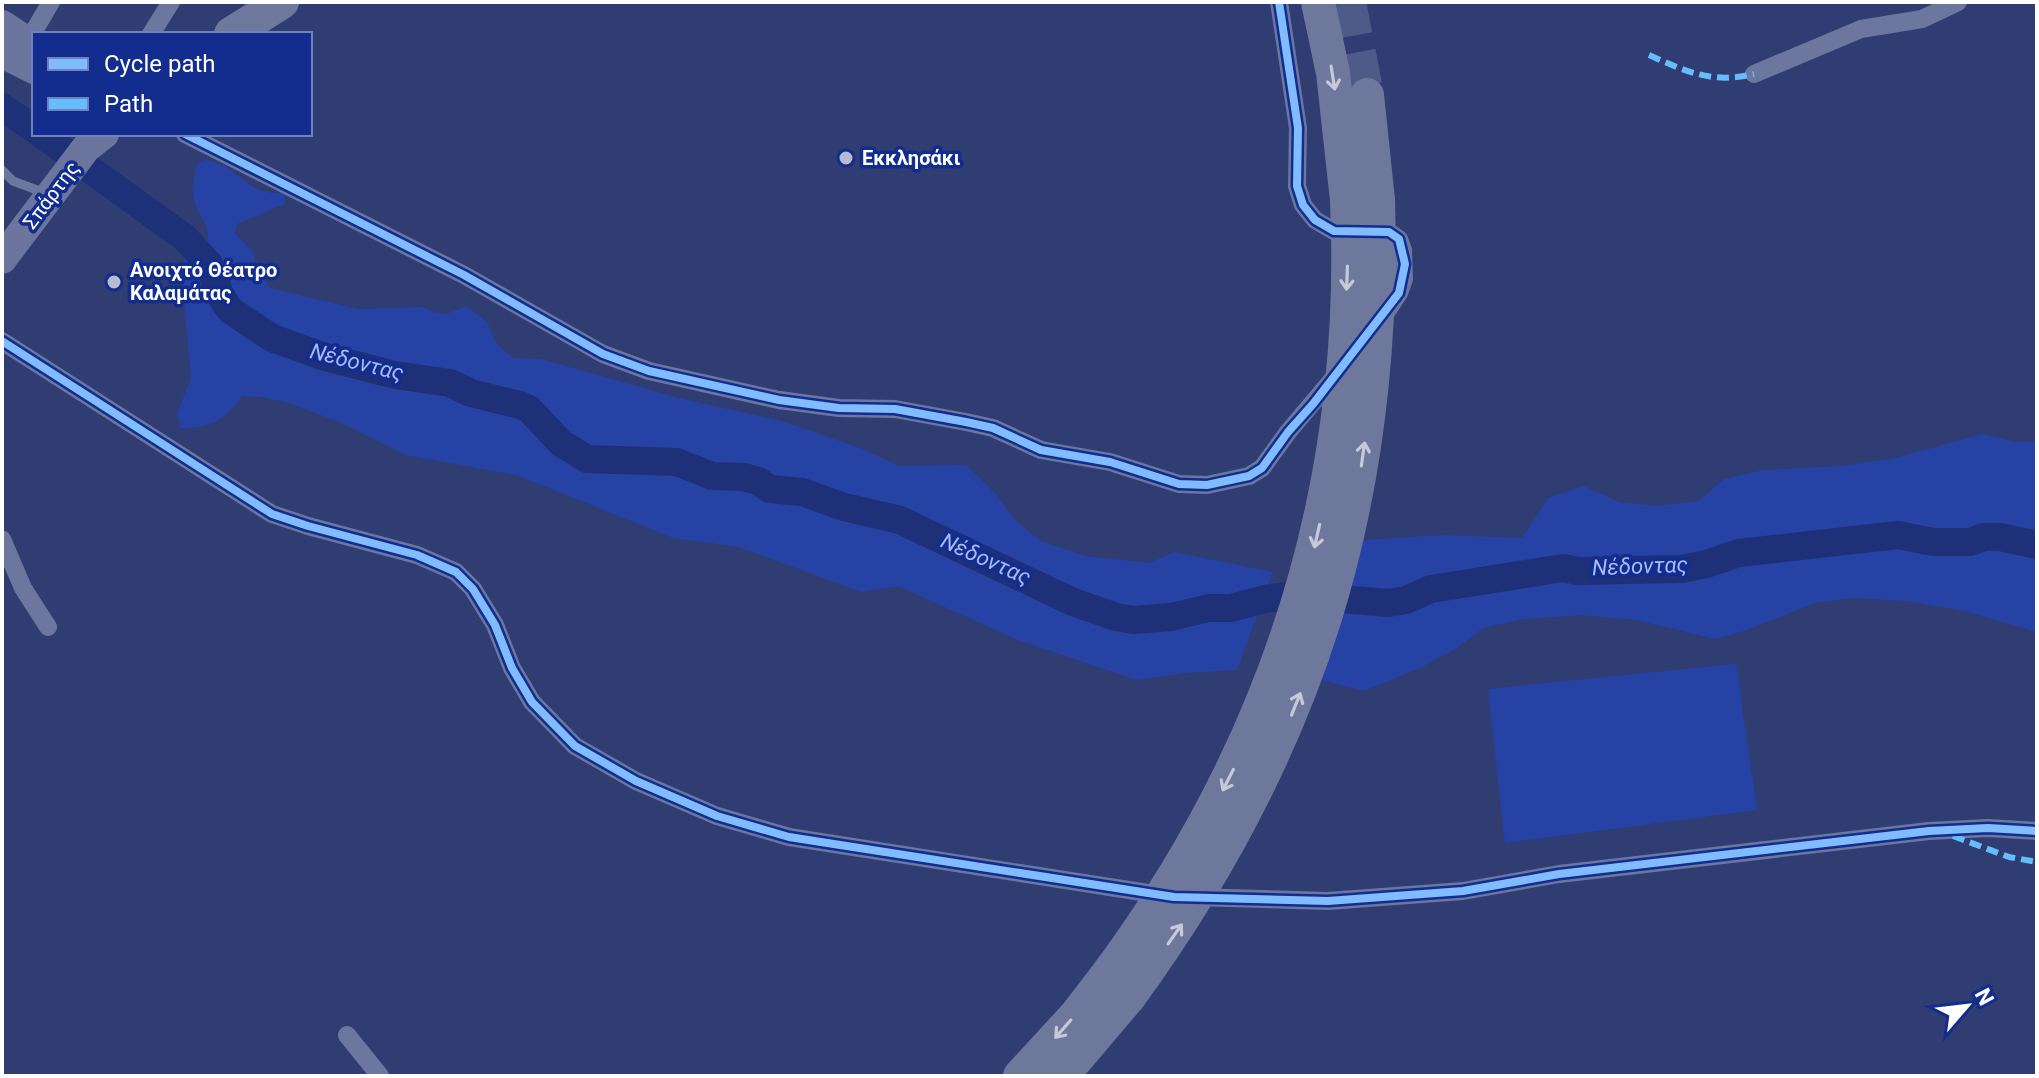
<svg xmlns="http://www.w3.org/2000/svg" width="2039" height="1078" viewBox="0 0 2039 1078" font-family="Roboto,sans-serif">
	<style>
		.green { fill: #2642a5 }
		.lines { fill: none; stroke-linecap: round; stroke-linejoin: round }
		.river { stroke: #1e3078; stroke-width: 28 }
		.highway-tunnel { stroke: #4e5a87; stroke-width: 34; stroke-dasharray: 34 17; stroke-linecap: butt }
		.lane { stroke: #6b779e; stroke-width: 9 }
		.street { stroke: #6b779e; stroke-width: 18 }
		.primary { stroke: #6b759d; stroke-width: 30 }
		.highway { stroke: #6e789d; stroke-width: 34 }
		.highway-bridge { stroke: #6e789d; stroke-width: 34 }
		.quiet { stroke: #66bdfb; stroke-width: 6; stroke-dasharray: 12 6; stroke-linecap: butt }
		.cycleway-casing { stroke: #132d8e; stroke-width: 13 }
		.cycleway { stroke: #80bcff; stroke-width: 8 }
		.oneway { stroke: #c5c9d8 }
		.poi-dot { fill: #b6bbce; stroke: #132d8e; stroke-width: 3 }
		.labels { text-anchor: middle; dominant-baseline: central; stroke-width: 7; stroke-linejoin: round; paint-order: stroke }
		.poi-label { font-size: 20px; font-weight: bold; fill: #fff; stroke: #132d8e; text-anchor: start }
		.street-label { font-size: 20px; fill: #fff; stroke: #132d8e }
		.water-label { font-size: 22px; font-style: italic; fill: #a9bbf8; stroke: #132d8e }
	</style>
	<rect width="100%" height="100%" fill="#2f3d72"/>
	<g class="green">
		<path d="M 206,159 C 214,162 224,165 231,170 C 250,185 257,194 284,193 L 285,204 L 237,224 L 235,233 L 253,252 L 257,269 L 270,288 L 358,309 L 423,307 L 433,312 L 446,314 L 466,306 L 487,322 L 497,344 L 514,358 L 541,359 L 679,398 L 782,421 L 863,449 L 899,466 L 966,465 L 992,490 L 1017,522 L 1041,541 L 1086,556 L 1149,563 L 1174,552 L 1273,572 L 1237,670 L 1185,673 L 1137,680 L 1018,640 L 898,586 L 861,592 L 739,547 L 673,538 L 516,475 L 406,455 L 339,422 L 289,403 L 262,397 L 242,396 C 225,421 209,428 180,428 L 177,414 L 191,378 L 183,290 L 184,253 L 208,243 C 208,225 206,226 198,211 C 190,196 194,181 196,165 Z"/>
		<polygon points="1982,434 2016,442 2037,442 2037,632 1964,611 1908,601 1853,598 1815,603 1744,631 1715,639 1636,620 1581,615 1523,619 1483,628 1457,648 1422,667 1364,691 1319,679 1363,540 1444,535 1522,538 1548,498 1584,486 1619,502 1656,506 1698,501 1724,479 1763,470 1841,466 1895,458"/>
		<polygon points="1736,664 1757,810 1505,843 1488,689"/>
	</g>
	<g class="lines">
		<g class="river">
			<polyline points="2,107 34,129"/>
			<polyline points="41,134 185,238 209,264 220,295 230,310 272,338 325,357 395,375 450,383 471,393 520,405 529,409 561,443 587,459 677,462 712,476 744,477 758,481 770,489 802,492 844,507 900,520 1073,602 1116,617 1133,620 1171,617 1209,608 1231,608 1265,599 1295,595 1388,603 1406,600 1431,589 1563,568 1578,571 1682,569 1706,564 1739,553 1898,535 1933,542 1970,542 1984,537 2000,537 2037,545"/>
		</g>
		<polyline class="highway-tunnel" points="1349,2 1367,95"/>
		<polyline class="lane" points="2,170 13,181 37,190"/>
		<g class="street">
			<polyline points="1279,2 1298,128 1297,186 1303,205 1315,220 1334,231 1389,232 1399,239 1403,250 1404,279 1399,293 1381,320"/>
			<polyline points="151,34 171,2"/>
			<polyline points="27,43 51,2"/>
			<polyline points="1754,74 1861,29 1922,19 1958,2"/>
			<polyline points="185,134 464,275 603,354 649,371 779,400 839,408 895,409 966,422 993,428 1041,450 1110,462 1179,484 1207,485 1249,476 1262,468 1288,432 1337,374"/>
			<polyline points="2,341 272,514 308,526 417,555 456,572 473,589 495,625 512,668 532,702 575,746 636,781 717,816 789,837 1167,896"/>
			<polyline points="2,539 23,588 48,627"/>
			<polyline points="1192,897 1328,901 1463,891 1559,874 1929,831 1988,828 2037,831"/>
			<polyline points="347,1035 380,1076"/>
		</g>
		<g class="primary">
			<polyline points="2,25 34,46"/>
			<polyline points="2,53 34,69"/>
			<polyline points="2,259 86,148 104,134"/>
		</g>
		<g class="highway">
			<polyline points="1318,2 1333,73 1347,200"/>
			<polyline points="231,34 282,2"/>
			<polyline points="1367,95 1378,200"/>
			<polyline points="1020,1076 1077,1014 1104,979"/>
			<polyline points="1062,1076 1129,997"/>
		</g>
		<g class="highway-bridge">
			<path d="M 1104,979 C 1276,749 1360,488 1347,200"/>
			<path d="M 1129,997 C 1308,752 1387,504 1378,200"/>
		</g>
		<g class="quiet">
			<path d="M 1649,55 C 1687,72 1712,84 1754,74"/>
			<polyline points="1953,836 2009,857 2037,862"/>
		</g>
		<g class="cycleway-casing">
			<g id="cycleway">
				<polyline points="185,134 464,275 603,354 649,371 779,400 839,408 895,409 966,422 993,428 1041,450 1110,462 1179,484 1207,485 1249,476 1262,468 1288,432 1313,404 1399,293 1405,264 1399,239 1389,232 1334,231 1315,220 1303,205 1297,186 1298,128 1279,2"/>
				<polyline points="2,341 272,514 308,526 417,555 456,572 473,589 495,625 512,668 532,702 575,746 636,781 717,816 789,837 1174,897 1328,901 1463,891 1559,874 1929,831 1988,828 2037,831"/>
			</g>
		</g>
		<use href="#cycleway" class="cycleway"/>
	</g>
	<defs><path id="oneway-shaft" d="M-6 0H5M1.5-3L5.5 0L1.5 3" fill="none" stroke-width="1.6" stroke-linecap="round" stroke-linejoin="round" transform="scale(2)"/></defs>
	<g class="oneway">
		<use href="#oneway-shaft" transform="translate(1333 78) rotate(81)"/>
		<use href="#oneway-shaft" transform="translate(1347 278) rotate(92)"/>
		<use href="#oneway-shaft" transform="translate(1363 454) rotate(-82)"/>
		<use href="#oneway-shaft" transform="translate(1317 536) rotate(103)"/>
		<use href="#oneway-shaft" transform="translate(1296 704) rotate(-68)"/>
		<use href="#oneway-shaft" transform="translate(1228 780) rotate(117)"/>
		<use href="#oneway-shaft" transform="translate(1175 934) rotate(-55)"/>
		<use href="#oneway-shaft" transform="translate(1063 1029) rotate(131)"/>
	</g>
	<g class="poi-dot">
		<circle cx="846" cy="158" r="8"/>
		<circle cx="114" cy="282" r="8"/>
	</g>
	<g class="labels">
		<g class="poi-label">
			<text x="862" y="158">Εκκλησάκι</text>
			<text x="130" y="270">Ανοιχτό Θέατρο<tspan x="130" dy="23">Καλαμάτας</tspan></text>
		</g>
		<g class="street-label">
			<text transform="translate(51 195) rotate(-53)">Σπάρτης</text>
		</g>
		<g class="water-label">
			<text transform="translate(357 362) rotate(14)">Νέδoντας</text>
			<text transform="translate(986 559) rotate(24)">Νέδoντας</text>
			<text transform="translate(1640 566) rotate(-2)">Νέδoντας</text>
		</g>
	</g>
	<rect width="2039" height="1078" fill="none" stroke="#ffffff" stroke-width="8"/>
	<rect x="32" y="32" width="280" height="104" fill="#132d8e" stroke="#7181bb" stroke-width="2"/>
	<rect x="48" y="58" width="40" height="12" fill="#80bcff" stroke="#7181bb" stroke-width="2"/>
	<text x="104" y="72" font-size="24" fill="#ffffff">Cycle path</text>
	<rect x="48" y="98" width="40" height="12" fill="#66bdfb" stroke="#7181bb" stroke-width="2"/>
	<text x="104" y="112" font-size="24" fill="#ffffff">Path</text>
	<g transform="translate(1967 1006) rotate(62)" stroke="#132d8e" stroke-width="6" paint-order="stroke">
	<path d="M0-6L14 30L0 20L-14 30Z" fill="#ffffff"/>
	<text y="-12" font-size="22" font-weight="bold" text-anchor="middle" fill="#ffffff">N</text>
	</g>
</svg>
